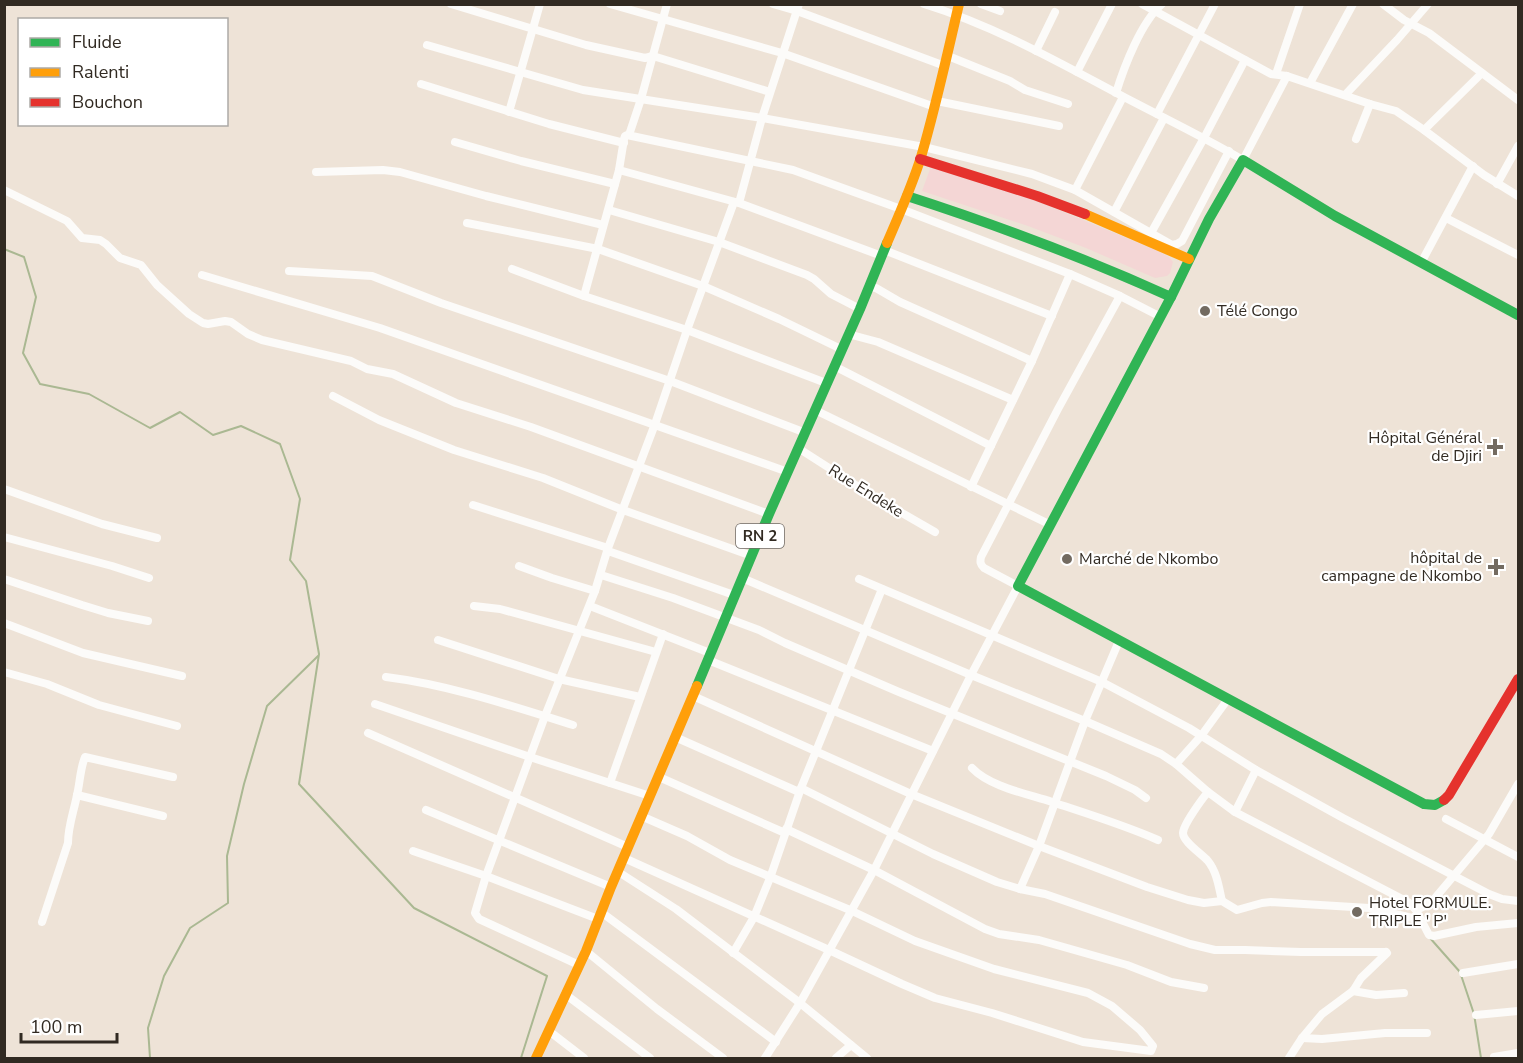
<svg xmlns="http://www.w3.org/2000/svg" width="1523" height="1063" viewBox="0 0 1523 1063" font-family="'Nunito Sans',sans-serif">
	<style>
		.green { fill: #f4d6d5 }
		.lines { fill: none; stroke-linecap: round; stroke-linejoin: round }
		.stream { stroke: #aab892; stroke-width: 2 }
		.street { stroke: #fcfbf9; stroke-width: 8 }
		.fast { stroke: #30b455; stroke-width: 10 }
		.slow { stroke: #ff9f0a; stroke-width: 10 }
		.jam { stroke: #e5322d; stroke-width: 10 }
		.poi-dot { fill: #736b61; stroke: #fff; stroke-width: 2 }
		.labels { text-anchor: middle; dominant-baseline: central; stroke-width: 4.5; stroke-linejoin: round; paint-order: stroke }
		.shield { fill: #fff; stroke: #6f6a64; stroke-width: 1.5 }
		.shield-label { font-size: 15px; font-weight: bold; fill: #312a22 }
		.poi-label { font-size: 16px; fill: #312a22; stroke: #fff; text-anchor: start }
		.street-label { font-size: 16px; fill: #312a22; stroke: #fff }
	</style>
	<rect width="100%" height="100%" fill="#eee3d7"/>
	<polygon class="green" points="933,168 1032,199 1158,251 1169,257 1173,262 1170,273 1167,276 1155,278 1086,248 1028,226 922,191 930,169"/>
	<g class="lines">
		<g class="stream">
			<polyline points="4,249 24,257 36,297 23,353 40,384 89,394 150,428 180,412 213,435 241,426 280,444 300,499 290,560 306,581 319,654 299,784 414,908 547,976 521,1058"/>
			<polyline points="1430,938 1460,972 1474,1014 1481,1058"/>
			<polyline points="150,1058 148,1028 164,976 190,928 228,903 227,856 244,784 267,706 318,656"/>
		</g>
		<g class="street">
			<polyline points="451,4 586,45 645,58 653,56 770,92"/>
			<polyline points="610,4 782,53 935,107"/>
			<polyline points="773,4 797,11 945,66"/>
			<path d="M 924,4 C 995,26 1060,63 1124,97 C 1164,118 1204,137 1243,160 L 1287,76"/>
			<polyline points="981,4 1000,11"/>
			<polyline points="1142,4 1271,74 1287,76 1370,104 1396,111 1424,130 1484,175 1518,196"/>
			<polyline points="1383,4 1404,20 1429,33 1518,100"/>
			<polyline points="427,45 583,90 762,118 924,147 1032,174 1075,190 1172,245 1177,244 1182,241 1229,151"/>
			<polyline points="1036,51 1055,12"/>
			<polyline points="948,56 1010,81 1025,90 1068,104"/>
			<polyline points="1077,72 1112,4"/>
			<polyline points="1276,74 1300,4"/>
			<polyline points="1310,83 1353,4"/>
			<polyline points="421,84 549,124 624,143"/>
			<path d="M 1116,93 C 1124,67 1141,22 1162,4"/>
			<polyline points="1345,95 1397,40 1428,4"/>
			<polyline points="937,101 1059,126"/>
			<polyline points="509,112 540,4"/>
			<polyline points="1157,114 1215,4"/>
			<polyline points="1424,130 1482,73"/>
			<polyline points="629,135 641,99 667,4"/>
			<polyline points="1356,139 1370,104"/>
			<polyline points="455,142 521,161 615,184"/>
			<polyline points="619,170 739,203 882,256"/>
			<polyline points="316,172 383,170 400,172 486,196 603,225"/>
			<polyline points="1497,184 1518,146"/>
			<polyline points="4,190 67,221 82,238 100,240 106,244 120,258 141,265 157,285 189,314 203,323 208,324 225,321 231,322 248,334 262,340 351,361 367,369 393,374 456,403 531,427 769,514"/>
			<polyline points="1075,190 1123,97"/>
			<polyline points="739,203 762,118 799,4"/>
			<polyline points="609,210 719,242 807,275 814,279 831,294 860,309"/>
			<polyline points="1114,212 1164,118"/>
			<polyline points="1446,218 1518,255"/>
			<polyline points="467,223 598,249 703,286 779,319 841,349"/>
			<polyline points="1151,233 1204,138 1245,60"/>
			<polyline points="884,250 1052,316"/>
			<polyline points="1421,263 1473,166"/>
			<polyline points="512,269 584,296 687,330 826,383"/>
			<polyline points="289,271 372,276 441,303 670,381 806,433"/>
			<polyline points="202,275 380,328 788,472"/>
			<polyline points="868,287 876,288 900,302 1032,361"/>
			<polyline points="584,296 619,170 624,139 625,136 627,135 793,170 901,209 1070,274 1120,296 1161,317"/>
			<polyline points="848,334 878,342 1013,400"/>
			<polyline points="834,366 991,446"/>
			<polyline points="333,396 379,420 454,450 543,478 623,510 752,556"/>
			<polyline points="815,410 1051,525"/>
			<polyline points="798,448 876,498 935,532"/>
			<polyline points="971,487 1032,361 1070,274"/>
			<polyline points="4,489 102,524 157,538"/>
			<polyline points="473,505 608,548"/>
			<polyline points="4,537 112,566 149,578"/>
			<polyline points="608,551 734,595"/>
			<polyline points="519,566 552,578 595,591"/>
			<polyline points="601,575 673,598 759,630 785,643 899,692 1106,776 1135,790 1146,798"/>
			<polyline points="742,578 971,675 1085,721 1161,754 1176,764 1208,792 1235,812 1408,902 1416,910 1429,935 1434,936 1476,927 1518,923"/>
			<polyline points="4,579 82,605 108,613 148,621"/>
			<polyline points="859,579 1102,682 1189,728 1256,770 1343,818 1489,894 1502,899 1518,901"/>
			<polyline points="474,606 500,609 656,652"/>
			<polyline points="590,606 710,653"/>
			<polyline points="4,623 83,653 182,676"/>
			<polyline points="438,640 559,679 640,697"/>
			<polyline points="708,660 933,751"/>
			<polyline points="4,672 47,684 99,705 177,726"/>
			<path d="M 386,677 C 450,685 512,706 573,725"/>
			<polyline points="693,696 911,794 1039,846 1147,887 1188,900 1204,903 1222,901 1237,910 1262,903 1271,902 1369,908 1421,920"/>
			<polyline points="375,704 530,757 650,796"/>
			<polyline points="368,733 628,847"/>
			<polyline points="675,737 799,792"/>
			<polyline points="1176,764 1201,736 1228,699"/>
			<path d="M 972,768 C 990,787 1028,794 1052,802 C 1088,814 1124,825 1158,840"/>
			<polyline points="659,777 785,833"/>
			<polyline points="610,783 663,634"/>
			<polyline points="801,788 933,854 997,882 1020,889 1045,894 1190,944 1215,950 1245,950 1301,952 1386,952"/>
			<path d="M 1208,792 C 1202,799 1183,825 1183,833 C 1183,842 1202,854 1208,861 C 1217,872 1219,888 1222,901"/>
			<polyline points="77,795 163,816"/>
			<polyline points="426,810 611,887"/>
			<polyline points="1235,812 1256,770"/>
			<polyline points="1446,819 1518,857"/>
			<polyline points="786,829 874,870 985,929 999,934 1039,940 1127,965 1171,982 1204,988"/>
			<polyline points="413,851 486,876 598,919"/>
			<polyline points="624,858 829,950 902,984 935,998 992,1013 1083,1042 1151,1051 1153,1046 1140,1030 1112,1006 1088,993 994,969 915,941 850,910 730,860 687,836 641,816"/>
			<polyline points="617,871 676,909 800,1003 867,1058"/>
			<polyline points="1020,889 1039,846 1085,721 1119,641"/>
			<polyline points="1416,910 1427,905 1435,898 1489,834 1518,784"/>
			<polyline points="601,912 776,1042"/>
			<path d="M 42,922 L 68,843 C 68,826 74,811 77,795 C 80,783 80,769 85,757 L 173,777"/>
			<polyline points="586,951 657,1009 723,1058"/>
			<polyline points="733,953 754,917 770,878 801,788 882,589"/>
			<polyline points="579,965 479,919 475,913 486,876 545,716 595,591 608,548 655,424 687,330 734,202"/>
			<polyline points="1463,973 1518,964"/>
			<polyline points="1353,991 1376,995 1404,993"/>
			<polyline points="565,994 650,1058"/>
			<polyline points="1476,1015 1518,1011"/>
			<polyline points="549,1031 584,1058"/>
			<polyline points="1302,1038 1322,1039 1385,1033 1427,1033"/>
			<polyline points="1494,1057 1518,1053"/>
			<path d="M 765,1058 L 800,1003 L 874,870 L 971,675 L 1018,586 L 984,568 C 980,564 980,562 981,557 L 1058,409 L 1120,296"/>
			<polyline points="836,1058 851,1045"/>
			<polyline points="1289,1058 1302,1038 1322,1014 1353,991 1361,978 1387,953 1386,952"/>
		</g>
		<g class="fast">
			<path d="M 907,196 C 997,225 1085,258 1171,297 L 1209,219 L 1243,160 L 1335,216 L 1518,315"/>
			<polyline points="1171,297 1018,586 1424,804 1435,805 1444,800"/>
			<polyline points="697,686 769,514 860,309 887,243"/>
		</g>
		<g class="slow">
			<polyline points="1085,214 1189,259"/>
			<path d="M 887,243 C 899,215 912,186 921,157 C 936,106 947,55 959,4"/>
			<polyline points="536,1058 586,951 611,887 697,686"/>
		</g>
		<g class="jam">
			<polyline points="920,159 1037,196 1085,214"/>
			<polyline points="1444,800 1449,795 1518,679"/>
		</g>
	</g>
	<g class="poi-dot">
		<circle cx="1205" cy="311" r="6"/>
		<path d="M1492 438h6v6h6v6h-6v6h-6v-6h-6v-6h6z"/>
		<circle cx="1067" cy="559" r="6"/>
		<path d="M1493 558h6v6h6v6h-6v6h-6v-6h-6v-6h6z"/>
		<circle cx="1357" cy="912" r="6"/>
	</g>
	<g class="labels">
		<rect class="shield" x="736" y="524" width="48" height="24" rx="4.5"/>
		<g class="shield-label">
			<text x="760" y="536">RN 2</text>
		</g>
		<g class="poi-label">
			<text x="1217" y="311">Télé Congo</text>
			<text x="1482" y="438" text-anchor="end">Hôpital Général<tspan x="1482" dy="18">de Djiri</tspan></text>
			<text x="1482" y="558" text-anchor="end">hôpital de<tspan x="1482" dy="18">campagne de Nkombo</tspan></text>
			<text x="1079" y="559">Marché de Nkombo</text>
			<text x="1369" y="903">Hotel FORMULE.<tspan x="1369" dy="18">TRIPLE ' P'</tspan></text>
		</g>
		<g class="street-label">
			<text transform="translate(866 491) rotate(32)">Rue Endeke</text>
		</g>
	</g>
	<rect width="1523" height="1063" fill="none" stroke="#312a22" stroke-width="12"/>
	<rect x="18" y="18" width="210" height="108" fill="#ffffff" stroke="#adaaa7" stroke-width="1.5"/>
	<rect x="30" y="38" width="30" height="9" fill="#30b455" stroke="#adaaa7" stroke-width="1.5"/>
	<text x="72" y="48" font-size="18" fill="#312a22">Fluide</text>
	<rect x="30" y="68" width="30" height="9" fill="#ff9f0a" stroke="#adaaa7" stroke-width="1.5"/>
	<text x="72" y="78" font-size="18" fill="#312a22">Ralenti</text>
	<rect x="30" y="98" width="30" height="9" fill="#e5322d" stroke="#adaaa7" stroke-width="1.5"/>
	<text x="72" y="108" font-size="18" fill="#312a22">Bouchon</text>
	<path d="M21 1033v9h96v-9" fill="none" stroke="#312a22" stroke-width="3"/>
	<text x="30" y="1033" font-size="18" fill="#312a22" stroke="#ffffff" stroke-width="4.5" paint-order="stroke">100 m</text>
</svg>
